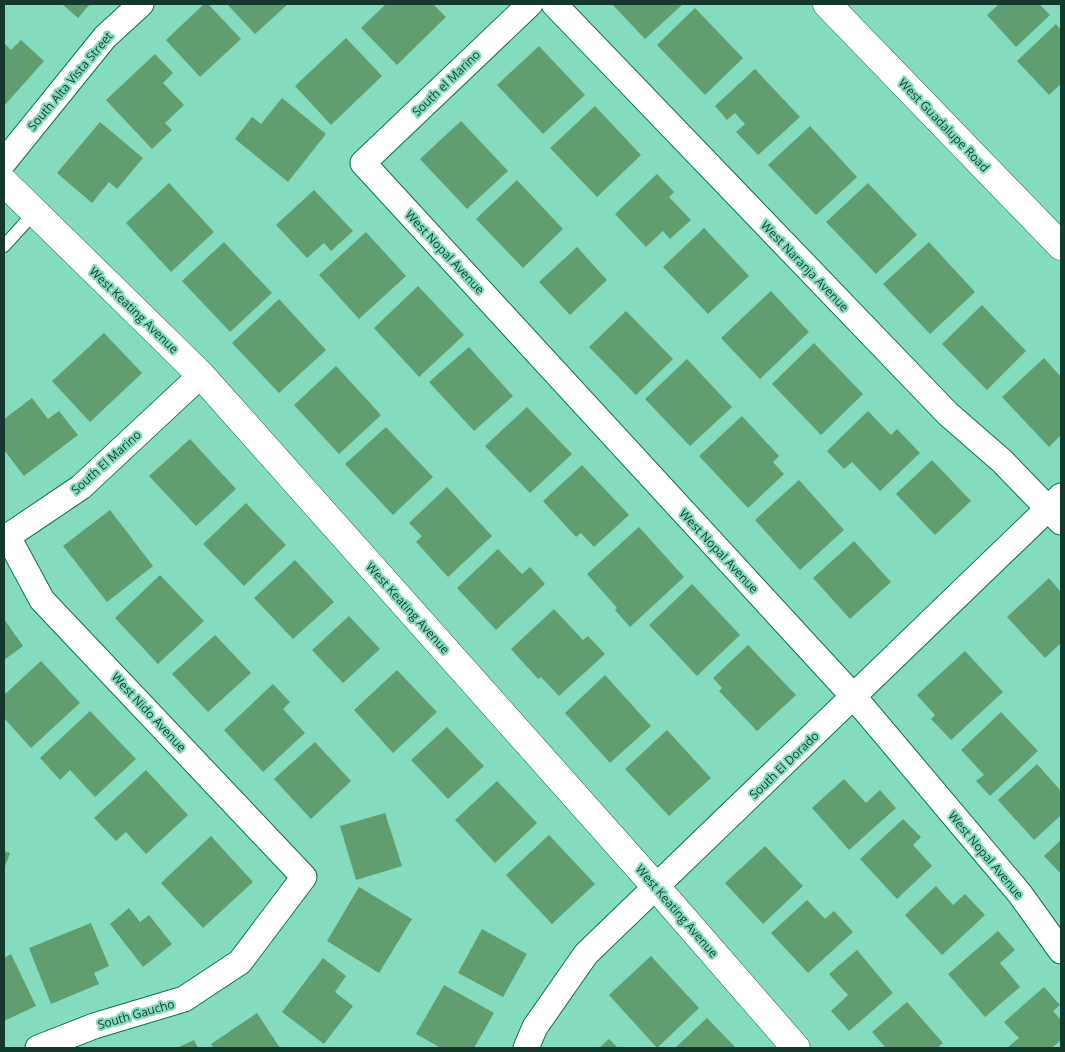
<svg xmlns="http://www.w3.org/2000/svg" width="1065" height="1052" viewBox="0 0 1065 1052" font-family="'Open Sans',sans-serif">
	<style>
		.building { fill: #619e6f }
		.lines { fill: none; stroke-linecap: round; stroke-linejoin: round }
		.service-casing { stroke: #0b7259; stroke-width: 14 }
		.minor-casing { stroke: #0b7259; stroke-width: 27 }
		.tertiary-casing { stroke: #0b7259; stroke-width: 29 }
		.secondary-casing { stroke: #0b7259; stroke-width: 29 }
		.service { stroke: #fff; stroke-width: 12 }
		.minor { stroke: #fff; stroke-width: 25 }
		.tertiary { stroke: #fff; stroke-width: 28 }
		.secondary { stroke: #fff; stroke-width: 28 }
		.labels { text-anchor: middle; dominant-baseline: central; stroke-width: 4.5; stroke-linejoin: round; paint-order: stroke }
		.street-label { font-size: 12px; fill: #14382d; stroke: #84dbbe }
	</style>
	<rect width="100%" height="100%" fill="#84dbbe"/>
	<g class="building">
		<polygon points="62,4 90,4 78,18"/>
		<polygon points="204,4 208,4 241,39 200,77 166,40"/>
		<polygon points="227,4 288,4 255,34"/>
		<polygon points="386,4 433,4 446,17 397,65 361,28"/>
		<polygon points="612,4 683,4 645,39"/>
		<polygon points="999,4 1039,4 1050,15 1016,47 987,15"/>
		<polygon points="695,8 743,58 705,95 657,45"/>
		<polygon points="1056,24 1061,30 1061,84 1049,95 1017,61"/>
		<polygon points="346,38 382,76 331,125 295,86"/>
		<polygon points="21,40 44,61 4,106 4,43 11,50"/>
		<polygon points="539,46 585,95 543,134 497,85"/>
		<polygon points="155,54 173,73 163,83 184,105 165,123 172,130 152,149 106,100"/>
		<polygon points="755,69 800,117 758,155 736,132 745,124 735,113 727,120 715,106"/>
		<polygon points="282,98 326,134 288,182 235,139 252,117 261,124"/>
		<polygon points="595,106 641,155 597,197 550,148"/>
		<polygon points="461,121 508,171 467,209 420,159"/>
		<polygon points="100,122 143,158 117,189 109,182 92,203 57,173"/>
		<polygon points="810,126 857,177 816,215 768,165"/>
		<polygon points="657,174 674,192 669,197 691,220 670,239 663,231 646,247 615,214"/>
		<polygon points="517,180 563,229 523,268 476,219"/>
		<polygon points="169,183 214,232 171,272 126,223"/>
		<polygon points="868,183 917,235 876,274 826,222"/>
		<polygon points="314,190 353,231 331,251 324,243 307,258 276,225"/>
		<polygon points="704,228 749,276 708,314 663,267"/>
		<polygon points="366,232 406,276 359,319 319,275"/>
		<polygon points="224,242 272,293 230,332 182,281"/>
		<polygon points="929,242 975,292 930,334 883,284"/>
		<polygon points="577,247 607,280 570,315 539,282"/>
		<polygon points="418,286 464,335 419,377 374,328"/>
		<polygon points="771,291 809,332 760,379 721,338"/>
		<polygon points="279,299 326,350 279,393 232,343"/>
		<polygon points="982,305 1026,351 987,390 942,344"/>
		<polygon points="626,311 673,359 636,395 589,347"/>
		<polygon points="104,333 142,373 90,422 52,381"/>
		<polygon points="814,343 863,394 821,435 772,384"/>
		<polygon points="469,347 513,396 474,431 429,382"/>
		<polygon points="1044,358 1061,377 1061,435 1049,447 1002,397"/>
		<polygon points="687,359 732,407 690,446 645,399"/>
		<polygon points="336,366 381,415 339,454 294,405"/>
		<polygon points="32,398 48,419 59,411 78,435 24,476 4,450 4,419"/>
		<polygon points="527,407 572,454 530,493 485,446"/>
		<polygon points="868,411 891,435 897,429 920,453 880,491 852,462 844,469 827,451"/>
		<polygon points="742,416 779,456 773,462 784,474 748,508 699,456"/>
		<polygon points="386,427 433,477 393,515 345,464"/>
		<polygon points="190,439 236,489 196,526 149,476"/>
		<polygon points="932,460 971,501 935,535 896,494"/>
		<polygon points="582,465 629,515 594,547 581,533 576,537 543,501"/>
		<polygon points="799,480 844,530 800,570 755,520"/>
		<polygon points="447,487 492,536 448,577 416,542 422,536 409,523"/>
		<polygon points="246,503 286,545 244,586 203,544"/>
		<polygon points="110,510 153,566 107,602 63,546"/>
		<polygon points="639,527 684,577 630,627 615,610 617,608 587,574"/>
		<polygon points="854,541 891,582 850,619 813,578"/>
		<polygon points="498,549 522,574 530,567 545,584 496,630 457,588"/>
		<polygon points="295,560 334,602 293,639 254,598"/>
		<polygon points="160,575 204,621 158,664 115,618"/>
		<polygon points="1049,578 1061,592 1061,643 1045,658 1007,617"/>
		<polygon points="692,584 740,635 697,676 649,625"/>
		<polygon points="554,609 583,640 588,636 605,654 559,696 541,677 538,679 511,649"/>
		<polygon points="349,616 380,649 343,683 312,650"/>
		<polygon points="4,619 23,646 4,660"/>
		<polygon points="215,635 251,673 208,712 172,674"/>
		<polygon points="748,645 796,695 757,731 719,691 722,688 713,678"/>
		<polygon points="965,651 1003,692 951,740 931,719 935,715 917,695"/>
		<polygon points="41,661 80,703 31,748 4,718 4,695"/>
		<polygon points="397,670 437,712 393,753 354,710"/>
		<polygon points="605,675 651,726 610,763 565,713"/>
		<polygon points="273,684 290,702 283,709 305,733 263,772 224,730"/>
		<polygon points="90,711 136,759 95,797 70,770 60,780 40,758"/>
		<polygon points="1001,712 1038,751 990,796 976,781 984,775 961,750"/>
		<polygon points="447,727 484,766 448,799 411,760"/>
		<polygon points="667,730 711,778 669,816 625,769"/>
		<polygon points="315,742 351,781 311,819 274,779"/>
		<polygon points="1037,764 1061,791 1061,815 1034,840 998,800"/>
		<polygon points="146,770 188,815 146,854 126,832 116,841 94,818"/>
		<polygon points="844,779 866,803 880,790 896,808 849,850 812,808"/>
		<polygon points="497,781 537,823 495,863 455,820"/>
		<polygon points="385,813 402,866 356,880 340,826"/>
		<polygon points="903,819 921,837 913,845 932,866 897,899 860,859"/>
		<polygon points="549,835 595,884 552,924 506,875"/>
		<polygon points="211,836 253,882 203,928 161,883"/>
		<polygon points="1061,840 1061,871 1059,872 1044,856"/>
		<polygon points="765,846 803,886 763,924 725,883"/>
		<polygon points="4,851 10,853 4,869"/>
		<polygon points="936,886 953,905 965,894 985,915 942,955 905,915"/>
		<polygon points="359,887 412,919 379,973 327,941"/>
		<polygon points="807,900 825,919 834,911 853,932 808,973 771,933"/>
		<polygon points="129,908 140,922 149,915 172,944 143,967 110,924"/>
		<polygon points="91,923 109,966 94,973 99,984 51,1004 29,948"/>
		<polygon points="482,929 527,954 503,997 458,973"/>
		<polygon points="998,931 1015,950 1000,963 1020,987 985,1017 948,974"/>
		<polygon points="857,950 893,993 849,1031 831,1011 848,995 829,974"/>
		<polygon points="11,954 36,1006 4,1021 4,958"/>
		<polygon points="651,956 699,1008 657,1048 609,995"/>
		<polygon points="323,958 346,976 335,992 353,1006 324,1044 282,1012"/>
		<polygon points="444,985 494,1013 474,1048 441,1048 416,1034"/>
		<polygon points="1044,987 1060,1005 1053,1011 1061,1020 1061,1040 1052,1048 1007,1048 1019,1038 1004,1022"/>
		<polygon points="907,1002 943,1043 937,1048 886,1048 872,1032"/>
		<polygon points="257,1013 280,1048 214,1048 211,1044"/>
		<polygon points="707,1018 736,1048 675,1048"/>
		<polygon points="609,1039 618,1048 599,1048"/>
		<polygon points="194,1040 198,1048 177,1048"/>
	</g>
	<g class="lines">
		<g class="service-casing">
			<polyline id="service" points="4,246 34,213"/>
		</g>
		<g class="minor-casing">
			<g id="minor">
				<polyline points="530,4 363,163 854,697 1020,894 1061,951"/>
				<polyline points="554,4 948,414 1002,461 1061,522"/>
				<polyline points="4,162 105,37 141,4"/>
				<polyline points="8,537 42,600 304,877 240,962 184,999 94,1026 38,1048"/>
				<polyline points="4,539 81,487 201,375"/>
				<polyline points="526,1048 535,1027 586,954 1061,496"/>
			</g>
		</g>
		<g class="tertiary-casing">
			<polyline id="tertiary" points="4,182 201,375 657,888 796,1048"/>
		</g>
		<g class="secondary-casing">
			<polyline id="secondary" points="827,4 1061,246"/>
		</g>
		<use href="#service" class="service"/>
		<use href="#minor" class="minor"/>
		<use href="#tertiary" class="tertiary"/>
		<use href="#secondary" class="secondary"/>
	</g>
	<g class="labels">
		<g class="street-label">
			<text transform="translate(70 81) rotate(-50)">South Alta Vista Street</text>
			<text transform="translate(446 83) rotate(-44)">South el Marino</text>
			<text transform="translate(944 125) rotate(46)">West Guadalupe Road</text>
			<text transform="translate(445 252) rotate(47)">West Nopal Avenue</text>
			<text transform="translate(805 266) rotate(46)">West Naranja Avenue</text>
			<text transform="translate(134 310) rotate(44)">West Keating Avenue</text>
			<text transform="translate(106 462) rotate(-42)">South El Marino</text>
			<text transform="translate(719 551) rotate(47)">West Nopal Avenue</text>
			<text transform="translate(408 608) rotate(48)">West Keating Avenue</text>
			<text transform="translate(149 712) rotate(47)">West Nido Avenue</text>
			<text transform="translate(784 765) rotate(-44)">South El Dorado</text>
			<text transform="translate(986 855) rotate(50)">West Nopal Avenue</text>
			<text transform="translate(677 911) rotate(49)">West Keating Avenue</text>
			<text transform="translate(136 1014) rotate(-16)">South Gaucho</text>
		</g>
	</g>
	<rect width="1065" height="1052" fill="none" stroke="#14382d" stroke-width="10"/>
</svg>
